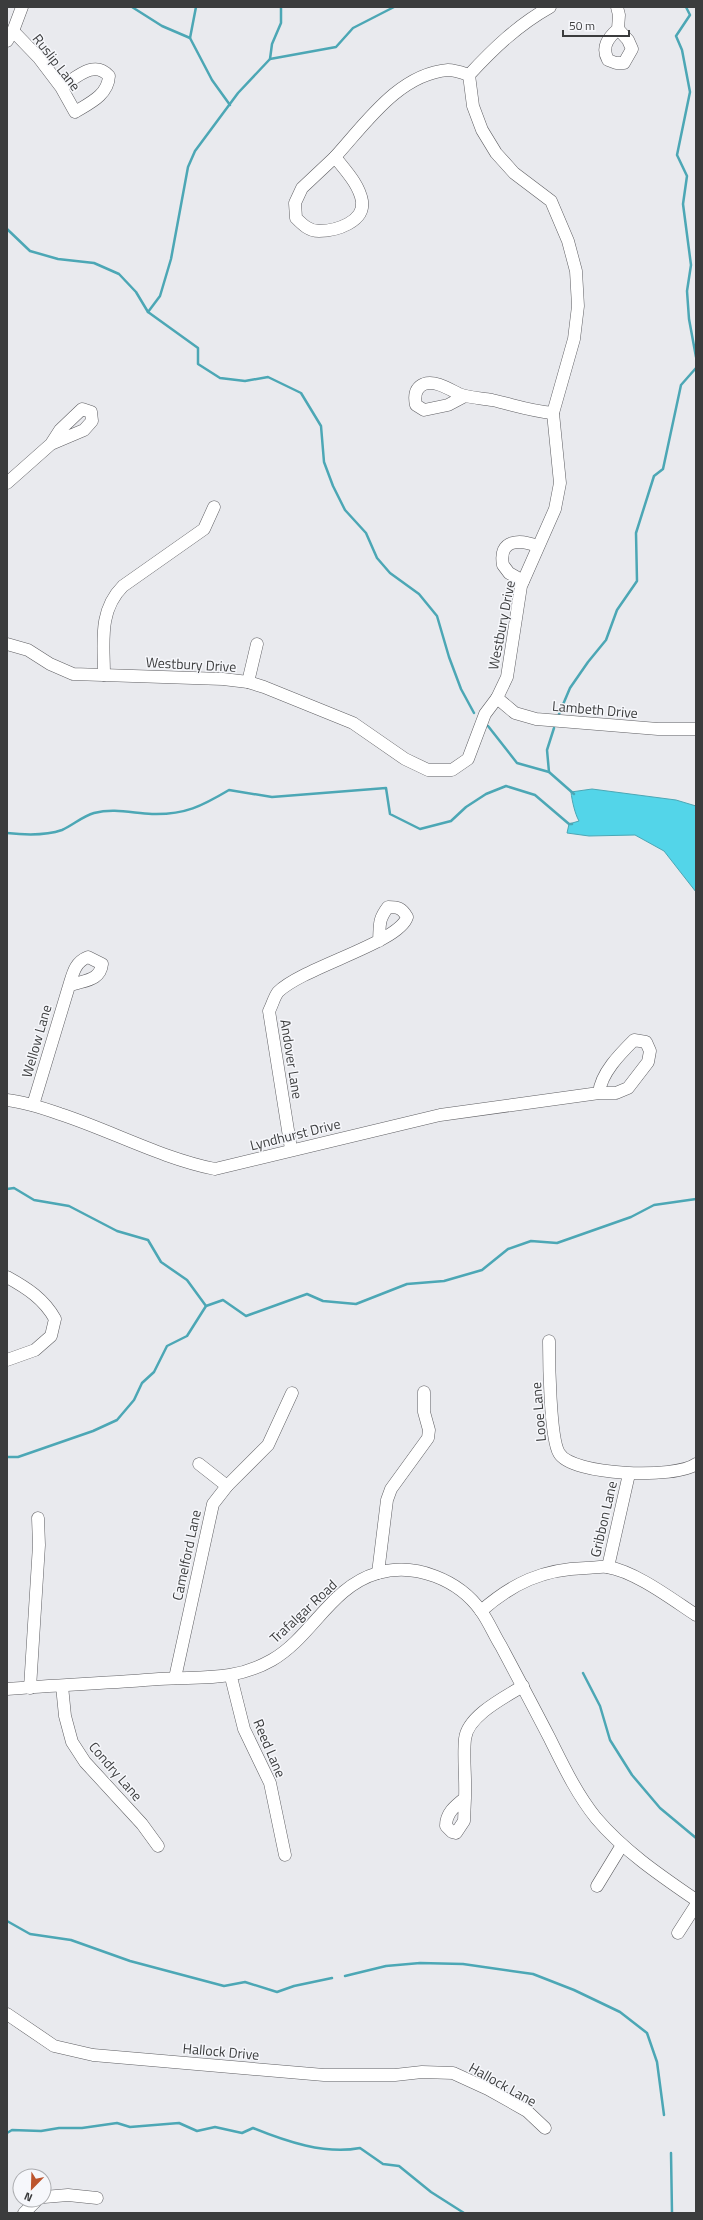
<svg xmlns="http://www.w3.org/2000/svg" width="703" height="2220" viewBox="0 0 703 2220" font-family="'Titillium Web',sans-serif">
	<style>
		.water { fill: #53d5e9; stroke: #4ca7b5 }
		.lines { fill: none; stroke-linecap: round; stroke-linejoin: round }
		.stream { stroke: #4ca7b5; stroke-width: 2.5 }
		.minor-casing { stroke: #5f5f63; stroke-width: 13 }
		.minor { stroke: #fff; stroke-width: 12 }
		.labels { text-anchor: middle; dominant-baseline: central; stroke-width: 3; stroke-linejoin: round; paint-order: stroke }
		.street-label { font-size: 14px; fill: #3b3c3d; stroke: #f6f7fb }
	</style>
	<rect width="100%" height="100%" fill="#e9eaee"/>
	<path class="water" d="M 592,789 L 676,800 L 696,806 L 696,892 L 664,851 L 635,835 L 589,836 L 567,833 L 569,824 L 579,821 C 575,814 572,801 571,792 Z"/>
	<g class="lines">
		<g class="stream">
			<polyline points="132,7 162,26 190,38"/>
			<polyline points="196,7 190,38 212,80 230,105"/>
			<polyline points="686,7 690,15 676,36 682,50 690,92 677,155 687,176 683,204 691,265 687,291 689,319 696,357"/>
			<polyline points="270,59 336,47 353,28 394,7"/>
			<polyline points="7,229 30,251 58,259 94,263 119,274 136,292 148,312 198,348 198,364 220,378 245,381 268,377 301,393 321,426 324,462 333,486 345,510 366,533 377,558 390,573 419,594 437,616 449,657 461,689 474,713"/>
			<polyline points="148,312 160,296 171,259 188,167 195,151 238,93 270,59 272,44 281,23 281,7"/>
			<polyline points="559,714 570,688 588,662 606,640 617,610 637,581 636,533 654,476 663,469 681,385 696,368"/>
			<polyline points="488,726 517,763 549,772 574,794"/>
			<polyline points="549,772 547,750 554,728"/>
			<path d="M 7,833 C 25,835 45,836 62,830 C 73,825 83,816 94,813 C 114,808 132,813 152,814 C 185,815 202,806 229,790 L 272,797 L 386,788 L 390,814 L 420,829 L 451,821 L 466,807 L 486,794 L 506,786 L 535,795 L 569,824 L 572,824"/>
			<polyline points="7,1189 14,1188 34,1200 69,1206 117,1231 148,1240 161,1262 187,1280 206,1306"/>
			<polyline points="7,1457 18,1457 93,1431 117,1420 134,1400 142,1383 154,1372 167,1346 187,1336 206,1306 223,1300 246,1316 307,1294 323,1301 356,1304 407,1284 444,1281 482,1270 508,1249 531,1241 557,1243 631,1217 654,1205 696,1199"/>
			<polyline points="583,1673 600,1706 610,1740 632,1775 660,1808 696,1838"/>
			<polyline points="7,1921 30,1934 71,1940 130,1961 224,1986 245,1982 277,1992 294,1986 332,1978"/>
			<polyline points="345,1976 386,1966 420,1963 463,1964 533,1974 574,1990 620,2012 647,2033 657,2062 664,2115"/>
			<path d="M 7,2133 L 12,2130 L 41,2131 L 59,2128 L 82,2128 L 117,2123 L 130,2127 L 179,2123 L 197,2131 L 215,2127 L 242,2133 L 253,2128 C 285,2141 325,2155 360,2148 L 383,2164 L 399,2166 L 431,2192 L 464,2213"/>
			<polyline points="671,2153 672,2213"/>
		</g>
		<g class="minor-casing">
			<g id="minor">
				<path d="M 617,7 L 619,15 L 618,29 L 628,40 L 632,49 L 624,63 L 616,63 L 608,60 C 601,47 608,38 618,29"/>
				<path d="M 13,31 L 39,58 L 61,87 L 75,112 C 90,103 108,95 109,76 C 94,59 76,78 61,87"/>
				<polyline points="7,41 13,31 22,7"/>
				<path d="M 335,157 C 345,170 359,184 362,201 C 365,222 336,231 319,231 C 309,231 303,225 296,218 L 295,203 L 302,188 Z"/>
				<path d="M 335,157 C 366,123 399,74 448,70 C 455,70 463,73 469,75"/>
				<path d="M 465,396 L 448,405 L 424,410 L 416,405 C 414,396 415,388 424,384 C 435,380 449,389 459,394 C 470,398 481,398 492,400 C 514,405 530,411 553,413"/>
				<polyline points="7,483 51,444 60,430 82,409 91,412 92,421 84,430 51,444"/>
				<path d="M 523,581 L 509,573 L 503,565 C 498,539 520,539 537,546"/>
				<path d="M 7,644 L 28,650 L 50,664 L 73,674 L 223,679 L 248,682 L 264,687 L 353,723 L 405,759 L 428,770 L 452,770 L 468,759 L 485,714 L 497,698 L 507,677 L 521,586 L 555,509 L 560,483 L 553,413 L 574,339 L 578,306 L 576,271 L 568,241 L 551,201 L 514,173 L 496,153 L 482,130 L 473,106 L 469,75 C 494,48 518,25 550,7"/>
				<path d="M 104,675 C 104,643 98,611 123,586 L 204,529 L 214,507"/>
				<polyline points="248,682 257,644"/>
				<polyline points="497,698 515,713 536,719 658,729 696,729"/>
				<path d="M 7,1100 C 25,1102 43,1108 60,1114 C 112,1131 161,1158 215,1169 L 440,1115 L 599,1093 C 601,1073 620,1054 634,1040 L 646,1042 L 650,1051 L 648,1062 L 628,1088 L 616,1093 L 599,1093"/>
				<path d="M 33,1105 L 69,986 C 82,980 100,982 102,964 L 88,957 C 75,962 73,973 69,986"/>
				<path d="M 291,1149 L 269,1011 C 272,1006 274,997 278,992 C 303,967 399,943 407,917 C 402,908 398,907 388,907 C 378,920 380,925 379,941"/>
				<path d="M 7,1277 C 27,1288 44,1299 55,1319 L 51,1336 L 35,1350 L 7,1360"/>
				<path d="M 549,1341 C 549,1361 550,1438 559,1453 C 572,1476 676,1479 696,1464"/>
				<polyline points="199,1464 227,1486"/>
				<polyline points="608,1567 629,1474"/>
				<polyline points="378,1573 387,1500 391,1489 428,1438 429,1430 424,1412 424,1392"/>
				<path d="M 481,1611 C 513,1583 543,1569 586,1568 C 593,1568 601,1566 607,1567 C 635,1571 673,1600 696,1615"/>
				<polyline points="231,1677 244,1729 270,1783 285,1855"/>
				<polyline points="175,1678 213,1504 227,1486 268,1445 292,1393"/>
				<polyline points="62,1686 65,1716 72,1742 85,1762 142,1824 158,1846"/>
				<polyline points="30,1688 39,1545 38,1518"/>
				<path d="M 7,1689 C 58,1685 108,1683 159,1679 C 201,1676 233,1682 272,1660 C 312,1637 331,1586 378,1573 C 415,1562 459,1580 481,1611 C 489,1622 494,1635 501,1646 C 517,1676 533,1706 549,1737 C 563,1765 576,1793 596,1818 C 624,1851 661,1876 696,1900"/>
				<path d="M 465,1798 L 464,1821 L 456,1833 L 452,1832 L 446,1826 C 446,1813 455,1806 465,1798 C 466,1778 463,1758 465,1739 C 467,1716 505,1697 523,1686"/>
				<polyline points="597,1886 622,1845"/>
				<polyline points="678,1933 696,1905"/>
				<polyline points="7,2014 54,2046 93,2055 324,2075 395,2075 422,2072 453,2073 488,2089 527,2111 545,2128"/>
				<polyline points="44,2197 68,2195 97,2198"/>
				<polyline points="24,2213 37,2200"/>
			</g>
		</g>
		<use href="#minor" class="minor"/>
	</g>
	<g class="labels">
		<g class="street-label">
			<text transform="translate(57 62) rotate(52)">Ruslip Lane</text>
			<text transform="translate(501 625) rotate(-79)">Westbury Drive</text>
			<text transform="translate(191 664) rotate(3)">Westbury Drive</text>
			<text transform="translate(595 709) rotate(5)">Lambeth Drive</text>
			<text transform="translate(36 1041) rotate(-74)">Wellow Lane</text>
			<text transform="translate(292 1059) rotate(81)">Andover Lane</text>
			<text transform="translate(295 1134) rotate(-14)">Lyndhurst Drive</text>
			<text transform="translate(538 1412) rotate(-95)">Looe Lane</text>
			<text transform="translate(603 1519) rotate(-77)">Gribbon Lane</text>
			<text transform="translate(186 1555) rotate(-78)">Camelford Lane</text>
			<text transform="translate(303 1611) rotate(-43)">Trafalgar Road</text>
			<text transform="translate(270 1748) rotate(67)">Reed Lane</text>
			<text transform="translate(116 1771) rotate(49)">Condry Lane</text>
			<text transform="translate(221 2051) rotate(5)">Hallock Drive</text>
			<text transform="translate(503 2084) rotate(29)">Hallock Lane</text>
		</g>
	</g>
	<rect width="703" height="2220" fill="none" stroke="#3b3c3d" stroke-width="16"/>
	<g transform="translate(32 2188) rotate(203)"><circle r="19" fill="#f6f7fb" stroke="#abacaf"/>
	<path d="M0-3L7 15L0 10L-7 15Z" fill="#bd552e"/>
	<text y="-6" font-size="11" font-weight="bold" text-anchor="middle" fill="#3b3c3d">N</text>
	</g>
	<path d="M563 30v6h66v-6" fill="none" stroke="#3b3c3d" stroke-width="2"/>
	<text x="569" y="30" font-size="12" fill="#3b3c3d" stroke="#f6f7fb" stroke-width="3" paint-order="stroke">50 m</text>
</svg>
